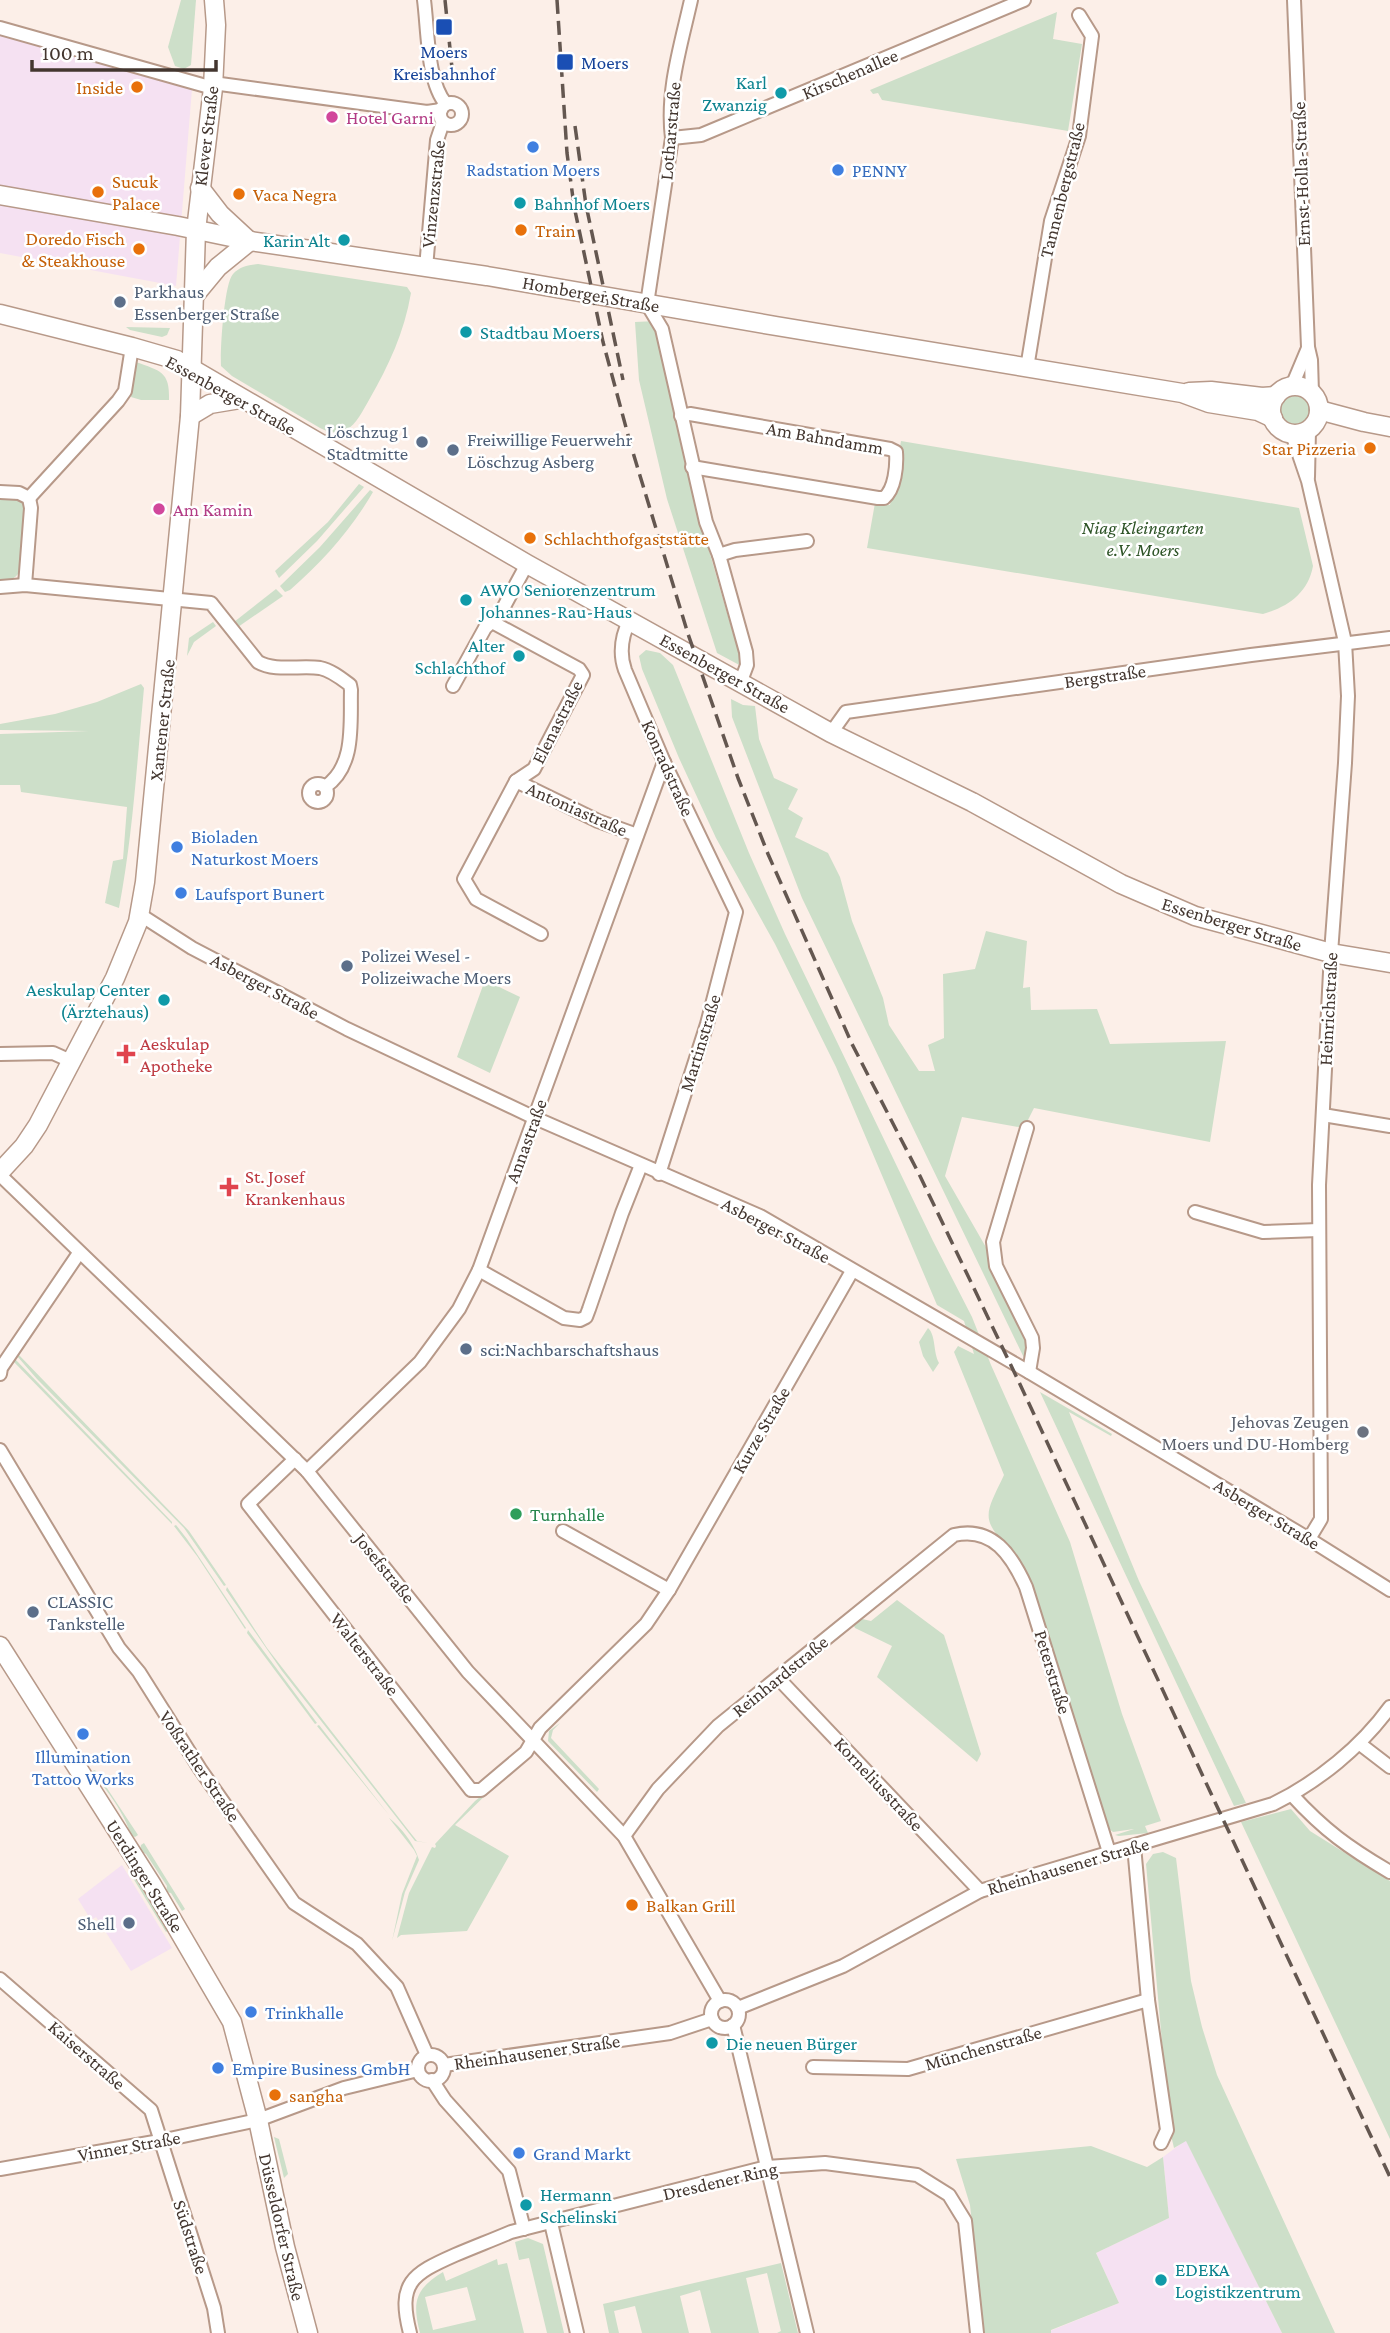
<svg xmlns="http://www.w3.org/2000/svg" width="1390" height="2333" viewBox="0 0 1390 2333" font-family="'Crimson Pro',serif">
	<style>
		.commercial { fill: #f5e1f2 }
		.green { fill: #cddfc9; fill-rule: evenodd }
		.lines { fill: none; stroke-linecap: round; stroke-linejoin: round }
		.street-casing { stroke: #b79989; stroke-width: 16 }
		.secondary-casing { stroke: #b79989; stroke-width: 21 }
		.street { stroke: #fff; stroke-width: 12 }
		.secondary { stroke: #fff; stroke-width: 18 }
		.rail { stroke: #645750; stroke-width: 3.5; stroke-dasharray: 14 7; stroke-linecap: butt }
		.transit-dot { fill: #1a4fb4; stroke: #fff; stroke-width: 2.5 }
		.food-dot { fill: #e8710a; stroke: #fff; stroke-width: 2.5 }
		.culture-dot { fill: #0f9aa8; stroke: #fff; stroke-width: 2.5 }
		.hotel-dot { fill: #d1479c; stroke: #fff; stroke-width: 2.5 }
		.shop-dot { fill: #3f7fe0; stroke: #fff; stroke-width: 2.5 }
		.service-dot { fill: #5c6f8a; stroke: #fff; stroke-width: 2.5 }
		.health-dot { fill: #e0444e; stroke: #fff; stroke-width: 2.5 }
		.worship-dot { fill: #6b7280; stroke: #fff; stroke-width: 2.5 }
		.leisure-dot { fill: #2e9e5b; stroke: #fff; stroke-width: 2.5 }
		.labels { text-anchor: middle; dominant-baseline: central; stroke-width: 5; stroke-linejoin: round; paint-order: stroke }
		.transit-label { font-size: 19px; fill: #164399; stroke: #fff }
		.street-label { font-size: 19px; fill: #43362f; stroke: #fff }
		.culture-label { font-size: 19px; fill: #0d838f; stroke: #fff; text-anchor: start }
		.food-label { font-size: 19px; fill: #c56008; stroke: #fff; text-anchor: start }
		.hotel-label { font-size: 19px; fill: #b23c85; stroke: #fff; text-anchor: start }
		.shop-label { font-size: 19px; fill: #366cbe; stroke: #fff; text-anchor: start }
		.service-label { font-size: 19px; fill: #4e5e75; stroke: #fff; text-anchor: start }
		.park-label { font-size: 19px; font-style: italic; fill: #2d5326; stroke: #fff }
		.health-label { font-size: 19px; fill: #be3a42; stroke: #fff; text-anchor: start }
		.worship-label { font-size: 19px; fill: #5b616d; stroke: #fff; text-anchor: end }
		.leisure-label { font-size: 19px; fill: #27864d; stroke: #fff; text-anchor: start }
	</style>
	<rect width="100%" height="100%" fill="#fcefe8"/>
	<g class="commercial">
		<polygon points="0,33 192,89 176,286 0,253"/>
		<polygon points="122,1865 172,1948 131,1971 96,1917 91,1920 78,1899"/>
		<polygon points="1186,2140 1282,2333 1051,2333 1050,2331 1119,2303 1096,2253 1169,2218 1163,2157"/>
	</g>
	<g class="green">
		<polygon points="181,0 196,0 191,65 184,69 175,66 168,47"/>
		<polygon points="1057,12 1053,39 1082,44 1068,131 882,100 878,93 873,94 870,90"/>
		<path d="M 258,264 L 407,287 L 411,293 C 404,333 389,365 369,400 C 363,410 357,424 346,430 C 337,435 328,432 320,428 L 232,376 L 221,366 C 220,350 224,284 233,274 C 239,267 248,265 258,264 Z"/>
		<path d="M 656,321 C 675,438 709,552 743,667 L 717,653 L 667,499 L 639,380 L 635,322 Z"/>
		<polygon points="126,327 170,328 167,335 162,337 130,330"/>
		<path d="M 136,362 C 160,371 170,371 169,400 L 141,400 L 131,397 L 133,365 Z"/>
		<circle cx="1295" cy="411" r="15"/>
		<path d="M 901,441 L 1299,508 L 1313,566 C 1308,593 1288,607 1263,614 L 867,548 L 875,503 L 890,505 Z"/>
		<polygon points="359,484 364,487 317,541 279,578 275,571 328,522"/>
		<path d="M 370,490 L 373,492 L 370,497 C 349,532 321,563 290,590 L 285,592 L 280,586 L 320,547 Z"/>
		<path d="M 0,497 L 16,498 L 23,502 L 25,507 L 20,570 C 16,580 9,580 0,579 Z"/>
		<polygon points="276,589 283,596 238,627 234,622"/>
		<polygon points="213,622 216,626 194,642 187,656 189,638"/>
		<path d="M 646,650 L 660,653 L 673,665 L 749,853 L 785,934 L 933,1241 L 972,1317 L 991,1365 L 1070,1542 L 1122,1714 L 1161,1821 L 1145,1826 L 1148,1833 L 1119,1836 L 1115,1835 L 1134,1829 L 1113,1832 L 1108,1828 L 1013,1552 C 979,1519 985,1515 1004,1475 L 954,1352 L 958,1346 L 974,1354 L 964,1321 L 937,1305 L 836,1067 L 775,944 L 716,838 L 679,758 L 642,669 L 639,656 Z"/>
		<path d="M 141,684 L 144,688 C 137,761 133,835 119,908 L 105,903 L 113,861 L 123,859 L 127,807 L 21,792 L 20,785 L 0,785 L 0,734 L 89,731 L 0,730 L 0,724 L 55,714 L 97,702 Z"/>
		<polygon points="731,699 743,705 755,706 759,739 774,778 798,789 788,809 803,818 795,837 828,853 840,877 852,921 883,998 889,1025 919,1071 935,1071 928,1045 944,1038 943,974 975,969 986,931 1027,941 1023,988 1030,987 1031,1010 1097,1009 1110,1044 1226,1041 1210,1142 1034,1108 1024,1128 962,1117 945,1176 991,1256 1030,1340 1025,1360 802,898 732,717"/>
		<polygon points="485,980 520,997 490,1073 457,1057"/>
		<path d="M 928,1328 C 936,1335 933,1352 939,1363 L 933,1372 L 923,1356 L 919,1342 Z"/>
		<polygon points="18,1354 189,1531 226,1585 224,1586 184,1528 37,1379 17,1356"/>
		<polygon points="15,1359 172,1522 172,1524 13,1361"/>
		<polygon points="1040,1392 1112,1434 1111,1436 1069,1412 1139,1581 1246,1803 1234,1806"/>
		<polygon points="176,1525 187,1539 246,1628 245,1629 197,1556 174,1526"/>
		<polygon points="227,1587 267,1648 409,1831 417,1841 428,1843 415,1841 282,1671 226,1590"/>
		<polygon points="897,1600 944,1635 981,1754 977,1762 877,1677 892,1646 855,1628 853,1624 858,1618 871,1621"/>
		<polygon points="248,1630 317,1723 315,1724 247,1633"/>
		<polygon points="560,1723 553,1730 551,1738 599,1789 597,1792 548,1741 549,1731"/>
		<polygon points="319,1725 389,1815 317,1726"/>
		<path d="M 95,1770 L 138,1835 L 135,1837 L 130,1835 C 129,1820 102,1781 90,1772 Z"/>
		<polygon points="498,1783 455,1825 509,1856 467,1931 401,1935 397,1938 409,1893 432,1847 435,1848 436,1846 435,1844 475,1801"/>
		<polygon points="1291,1809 1310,1831 1390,1881 1390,2139 1241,1822"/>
		<path d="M 389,1818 C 401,1827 415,1845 419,1860 L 405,1892 L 392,1941 L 402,1894 L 417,1856 L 414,1850 Z"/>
		<polygon points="144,1843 185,1909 182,1911 171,1893 166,1892 167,1886 146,1854 140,1851 141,1845"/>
		<polygon points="1163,1852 1176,1858 1191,1981 1202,2027 1217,2075 1335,2333 1282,2333 1186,2141 1174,2148 1170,2131 1146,1864 1153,1854"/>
		<polygon points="137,1872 136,1879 169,1930 166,1932 133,1878"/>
		<polygon points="274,2137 279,2139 288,2174 284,2178"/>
		<polygon points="1091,2146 1147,2167 1163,2157 1169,2218 1096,2253 1119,2303 1051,2330 1051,2333 984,2333 970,2205 956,2159"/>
		<polygon points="528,2238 543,2244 564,2333 547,2333 529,2258 519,2260 515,2242"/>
		<path d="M 497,2259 L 498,2265 L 507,2263 L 524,2333 L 420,2333 C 412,2302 415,2289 443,2272 L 446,2281 ZM 467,2287 L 476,2320 L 433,2330 L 425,2297 Z"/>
		<polygon points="781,2263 798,2333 777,2333 781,2331 767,2273 746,2278 759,2333 711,2333 700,2290 680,2296 689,2333 642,2333 635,2306 614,2311 619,2333 609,2333 603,2304"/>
	</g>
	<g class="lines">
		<g class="street-casing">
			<g id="street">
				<path d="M 424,0 C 428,30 427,82 446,104"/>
				<path d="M 691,0 C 681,45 666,91 672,138 L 647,304 L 662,329 L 706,522 L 719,555 L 746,652 L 747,665 L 741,681"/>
				<polyline points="1294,0 1308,347 1311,360 1312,393"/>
				<polyline points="0,28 213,88"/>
				<polyline points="213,83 427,112 441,110"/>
				<circle cx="451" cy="114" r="11"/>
				<polyline points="672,138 701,135 1024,0"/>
				<polyline points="426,268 437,140 443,122"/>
				<polyline points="1027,368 1051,221 1079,136 1092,36 1079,15"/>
				<polyline points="1292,386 1308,348"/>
				<path d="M 681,416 L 690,414 L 890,449 L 896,452 C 897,466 895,489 884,498 L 878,498 L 692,467"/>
				<polyline points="1292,434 1308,481 1345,642 1348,696 1345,763 1331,953 1319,1185 1321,1519 1309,1539"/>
				<polyline points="1308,477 1309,430"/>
				<polyline points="0,492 19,493 29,498 31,508 25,585"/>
				<polyline points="29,498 118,401 125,391 132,347"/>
				<polyline points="719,555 735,550 807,541"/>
				<path d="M 0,587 L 25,585 L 211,603 L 258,662 C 275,672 301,665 320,668 C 331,670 342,679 350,685 L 351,690 C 350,723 356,766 325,787"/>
				<path d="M 630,619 C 622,635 619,653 625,670 L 664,762 L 736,912 L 707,1024 L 659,1174"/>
				<polyline points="492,622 579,669 583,675 534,769 516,781"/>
				<polyline points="453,686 485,628 500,614 527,564"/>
				<polyline points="831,733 846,712 1251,655 1390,638"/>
				<circle cx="318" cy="793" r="9"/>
				<polyline points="139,914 192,948 347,1029 535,1118 760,1216 1029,1372 1309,1539 1390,1590"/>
				<polyline points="541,934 476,899 464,879 516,781 598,821 637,835"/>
				<polyline points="0,1054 53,1053 73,1062"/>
				<polyline points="1323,1115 1390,1126"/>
				<polyline points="1027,1128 993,1242 996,1266 1032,1338 1033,1348 1029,1372"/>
				<polyline points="0,1175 307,1471 468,1672 624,1836 720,2001"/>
				<polyline points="1195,1212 1263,1232 1319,1230"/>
				<polyline points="479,1270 564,1318 580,1320 586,1317 589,1309 622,1213 641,1165"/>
				<polyline points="0,1374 1,1368 79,1253"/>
				<polyline points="0,1450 119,1648 139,1672 200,1769 294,1903 357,1944 397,1987 427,2055"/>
				<polyline points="295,1459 248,1504 471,1790 481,1790 526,1752 540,1728 646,1624 669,1590 852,1271"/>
				<polyline points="307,1471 420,1362 459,1309 479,1270 664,762"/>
				<polyline points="563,1531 669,1590"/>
				<polyline points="778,1678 980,1891"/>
				<polyline points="1360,1744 1390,1767"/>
				<path d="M 1292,1795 C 1324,1830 1349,1848 1390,1872"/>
				<path d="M 624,1836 L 658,1789 L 718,1726 L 954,1535 C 993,1526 1012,1556 1026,1587 L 1109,1852"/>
				<polyline points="1134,1846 1148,2000 1167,2130 1161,2143"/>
				<polyline points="0,1979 151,2110 214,2308 218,2333"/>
				<circle cx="725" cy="2014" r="14"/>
				<path d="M 738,2008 L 843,1966 L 980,1891 L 1273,1804 C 1318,1782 1361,1747 1390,1707"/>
				<polyline points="733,2025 807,2333"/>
				<circle cx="431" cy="2068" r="13"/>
				<polyline points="444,2065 670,2033 712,2019"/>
				<polyline points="813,2067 908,2069 1148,2000"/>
				<polyline points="432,2080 445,2100 509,2171 524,2229"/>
				<polyline points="0,2169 160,2141 258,2120 344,2088 418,2070"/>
				<polyline points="551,2223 577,2333"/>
				<path d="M 410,2333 C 397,2283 412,2274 455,2255 C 474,2247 492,2240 511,2232 L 767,2167 L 825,2163 L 917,2175 L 949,2195 L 965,2221 L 977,2333"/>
			</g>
		</g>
		<g class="secondary-casing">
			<g id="secondary">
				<polyline points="200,188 220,214 247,239"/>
				<polyline points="0,195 178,226 250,241 487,276 776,326 1182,393 1209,403 1258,411 1273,418"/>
				<polyline points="194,296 218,267 250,241"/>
				<polyline points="0,314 132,347 177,360 527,564 831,733 972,802 1121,884 1195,916 1331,953 1390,963"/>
				<circle cx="1295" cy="410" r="24"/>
				<polyline points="1189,392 1211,391 1262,397 1276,396"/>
				<polyline points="1319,410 1364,422 1390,427"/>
				<polyline points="190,416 210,404 240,399"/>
				<polyline points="0,1172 24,1146 38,1125 115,978 138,922 145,882 190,416 196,230 213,88 216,25 214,0"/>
				<polyline points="0,1646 152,1885 232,2022 258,2120 285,2247 308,2333"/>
			</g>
		</g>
		<use href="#street" class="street"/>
		<use href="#secondary" class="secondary"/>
		<g class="rail">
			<polyline points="445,0 453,78"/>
			<polyline points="557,0 567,153 574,206 603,342 631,446 688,634 738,778 768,854 852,1044 920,1176 1018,1380 1390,2177"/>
			<polyline points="575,126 586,205 623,380"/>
		</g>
	</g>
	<g class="transit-dot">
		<rect x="435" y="18" width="18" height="18" rx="3.5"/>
		<rect x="556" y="53" width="18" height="18" rx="3.5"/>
	</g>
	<g class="food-dot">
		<circle cx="137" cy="87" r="7"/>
		<circle cx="98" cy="192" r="7"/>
		<circle cx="239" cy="194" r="7"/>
		<circle cx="521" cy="230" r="7"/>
		<circle cx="139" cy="249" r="7"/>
		<circle cx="1370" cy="448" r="7"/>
		<circle cx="530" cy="538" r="7"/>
		<circle cx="632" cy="1905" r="7"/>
		<circle cx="275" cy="2095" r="7"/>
	</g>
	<g class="culture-dot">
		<circle cx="781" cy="93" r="7"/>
		<circle cx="520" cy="203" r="7"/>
		<circle cx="344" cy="240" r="7"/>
		<circle cx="466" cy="332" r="7"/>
		<circle cx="466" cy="600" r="7"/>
		<circle cx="519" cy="656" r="7"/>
		<circle cx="164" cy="1000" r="7"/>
		<circle cx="712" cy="2043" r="7"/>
		<circle cx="526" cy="2205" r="7"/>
		<circle cx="1161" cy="2280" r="7"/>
	</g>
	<g class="hotel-dot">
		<circle cx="332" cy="117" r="7"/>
		<circle cx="159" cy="509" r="7"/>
	</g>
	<g class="shop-dot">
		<circle cx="533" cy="147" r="7"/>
		<circle cx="838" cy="170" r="7"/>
		<circle cx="177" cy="847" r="7"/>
		<circle cx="181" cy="893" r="7"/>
		<circle cx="83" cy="1734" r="7"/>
		<circle cx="251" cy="2012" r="7"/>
		<circle cx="218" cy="2068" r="7"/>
		<circle cx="519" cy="2153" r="7"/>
	</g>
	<g class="service-dot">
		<circle cx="120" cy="302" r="7"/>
		<circle cx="422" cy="442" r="7"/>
		<circle cx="453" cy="450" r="7"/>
		<circle cx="347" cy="966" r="7"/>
		<circle cx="466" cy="1349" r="7"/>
		<circle cx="33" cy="1612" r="7"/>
		<circle cx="129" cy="1923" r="7"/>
	</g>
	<g class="health-dot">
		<path d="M122.5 1043.5h7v7h7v7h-7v7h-7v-7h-7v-7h7z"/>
		<path d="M225.5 1176.5h7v7h7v7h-7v7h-7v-7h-7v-7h7z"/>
	</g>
	<circle class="worship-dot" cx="1363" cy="1432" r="7"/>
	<circle class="leisure-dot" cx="516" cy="1514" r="7"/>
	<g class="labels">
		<g class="transit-label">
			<text x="444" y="51">Moers<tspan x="444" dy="22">Kreisbahnhof</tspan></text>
			<text x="581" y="62" text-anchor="start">Moers</text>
		</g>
		<g class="street-label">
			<text transform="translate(850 74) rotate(-23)">Kirschenallee</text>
			<text transform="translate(670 131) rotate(-85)">Lotharstraße</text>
			<text transform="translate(206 136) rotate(-83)">Klever Straße</text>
			<text transform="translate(1301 174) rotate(-92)">Ernst-Holla-Straße</text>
			<text transform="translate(1062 190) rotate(-76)">Tannenbergstraße</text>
			<text transform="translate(433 194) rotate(-84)">Vinzenzstraße</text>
			<text transform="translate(591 294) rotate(10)">Homberger Straße</text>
			<text transform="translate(231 395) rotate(29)">Essenberger Straße</text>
			<text transform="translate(825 438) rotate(10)">Am Bahndamm</text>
			<text transform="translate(725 673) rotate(29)">Essenberger Straße</text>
			<text transform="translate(1105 676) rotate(-8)">Bergstraße</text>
			<text transform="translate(162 720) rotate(-84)">Xantener Straße</text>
			<text transform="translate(557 722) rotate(-63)">Elenastraße</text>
			<text transform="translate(668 768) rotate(66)">Konradstraße</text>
			<text transform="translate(577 809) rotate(24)">Antoniastraße</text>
			<text transform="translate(1232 924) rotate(17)">Essenberger Straße</text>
			<text transform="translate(265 986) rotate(28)">Asberger Straße</text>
			<text transform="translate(1328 1009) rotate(-87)">Heinrichstraße</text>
			<text transform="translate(700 1043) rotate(-73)">Martinstraße</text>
			<text transform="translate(526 1141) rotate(-70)">Annastraße</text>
			<text transform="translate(776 1230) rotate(28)">Asberger Straße</text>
			<text transform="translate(761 1430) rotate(-60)">Kurze Straße</text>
			<text transform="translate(1267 1514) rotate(31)">Asberger Straße</text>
			<text transform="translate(385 1568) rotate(51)">Josefstraße</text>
			<text transform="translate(365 1654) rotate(52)">Walterstraße</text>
			<text transform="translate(1053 1672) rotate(73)">Peterstraße</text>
			<text transform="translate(780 1676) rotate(-39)">Reinhardstraße</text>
			<text transform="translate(200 1766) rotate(56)">Voßrather Straße</text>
			<text transform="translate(879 1784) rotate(47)">Korneliusstraße</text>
			<text transform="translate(1068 1866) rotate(-16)">Rheinhausener Straße</text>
			<text transform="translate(145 1876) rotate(58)">Uerdinger Straße</text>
			<text transform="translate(983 2048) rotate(-16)">Münchenstraße</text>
			<text transform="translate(537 2052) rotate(-8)">Rheinhausener Straße</text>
			<text transform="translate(87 2055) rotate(41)">Kaiserstraße</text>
			<text transform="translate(129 2146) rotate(-10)">Vinner Straße</text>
			<text transform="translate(720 2181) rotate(-13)">Dresdener Ring</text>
			<text transform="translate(282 2227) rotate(77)">Düsseldorfer Straße</text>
			<text transform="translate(191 2237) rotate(72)">Südstraße</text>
		</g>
		<g class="culture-label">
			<text x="767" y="82" text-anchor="end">Karl<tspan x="767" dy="22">Zwanzig</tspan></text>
			<text x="534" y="203">Bahnhof Moers</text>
			<text x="330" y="240" text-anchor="end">Karin Alt</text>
			<text x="480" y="332">Stadtbau Moers</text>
			<text x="480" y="589">AWO Seniorenzentrum<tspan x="480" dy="22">Johannes-Rau-Haus</tspan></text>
			<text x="505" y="645" text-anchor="end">Alter<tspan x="505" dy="22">Schlachthof</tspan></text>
			<text x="150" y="989" text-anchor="end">Aeskulap Center<tspan x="150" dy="22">(Ärztehaus)</tspan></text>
			<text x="726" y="2043">Die neuen Bürger</text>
			<text x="540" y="2194">Hermann<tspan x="540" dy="22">Schelinski</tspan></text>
			<text x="1175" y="2269">EDEKA<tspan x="1175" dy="22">Logistikzentrum</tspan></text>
		</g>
		<g class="food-label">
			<text x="123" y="87" text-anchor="end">Inside</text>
			<text x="112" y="181">Sucuk<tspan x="112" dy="22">Palace</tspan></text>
			<text x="253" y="194">Vaca Negra</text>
			<text x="535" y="230">Train</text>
			<text x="125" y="238" text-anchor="end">Doredo Fisch<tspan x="125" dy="22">&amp; Steakhouse</tspan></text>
			<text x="1356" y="448" text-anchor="end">Star Pizzeria</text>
			<text x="544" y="538">Schlachthofgaststätte</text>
			<text x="646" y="1905">Balkan Grill</text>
			<text x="289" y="2095">sangha</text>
		</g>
		<g class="hotel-label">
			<text x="346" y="117">Hotel Garni</text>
			<text x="173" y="509">Am Kamin</text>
		</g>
		<g class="shop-label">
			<text x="533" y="169" text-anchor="middle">Radstation Moers</text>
			<text x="852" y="170">PENNY</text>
			<text x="191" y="836">Bioladen<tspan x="191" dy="22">Naturkost Moers</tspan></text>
			<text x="195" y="893">Laufsport Bunert</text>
			<text x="83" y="1756" text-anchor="middle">Illumination<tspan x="83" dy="22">Tattoo Works</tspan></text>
			<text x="265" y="2012">Trinkhalle</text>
			<text x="232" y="2068">Empire Business GmbH</text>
			<text x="533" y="2153">Grand Markt</text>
		</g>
		<g class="service-label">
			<text x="134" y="291">Parkhaus<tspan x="134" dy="22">Essenberger Straße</tspan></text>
			<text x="408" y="431" text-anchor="end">Löschzug 1<tspan x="408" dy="22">Stadtmitte</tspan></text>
			<text x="467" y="439">Freiwillige Feuerwehr<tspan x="467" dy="22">Löschzug Asberg</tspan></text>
			<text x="361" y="955">Polizei Wesel -<tspan x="361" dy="22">Polizeiwache Moers</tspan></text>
			<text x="480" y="1349">sci:Nachbarschaftshaus</text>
			<text x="47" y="1601">CLASSIC<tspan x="47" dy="22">Tankstelle</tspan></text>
			<text x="115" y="1923" text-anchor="end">Shell</text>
		</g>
		<g class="park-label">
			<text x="1143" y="527">Niag Kleingarten<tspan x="1143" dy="22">e.V. Moers</tspan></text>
		</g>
		<g class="health-label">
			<text x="140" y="1043">Aeskulap<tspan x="140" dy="22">Apotheke</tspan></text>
			<text x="245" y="1176">St. Josef<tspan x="245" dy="22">Krankenhaus</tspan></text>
		</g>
		<g class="worship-label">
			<text x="1349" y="1421">Jehovas Zeugen<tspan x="1349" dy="22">Moers und DU-Homberg</tspan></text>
		</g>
		<g class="leisure-label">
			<text x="530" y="1514">Turnhalle</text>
		</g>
	</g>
	<path d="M32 60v10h184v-10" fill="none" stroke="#43362f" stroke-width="3.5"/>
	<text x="42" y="60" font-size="21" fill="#43362f" stroke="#ffffff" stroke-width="5" paint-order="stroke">100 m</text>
</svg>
